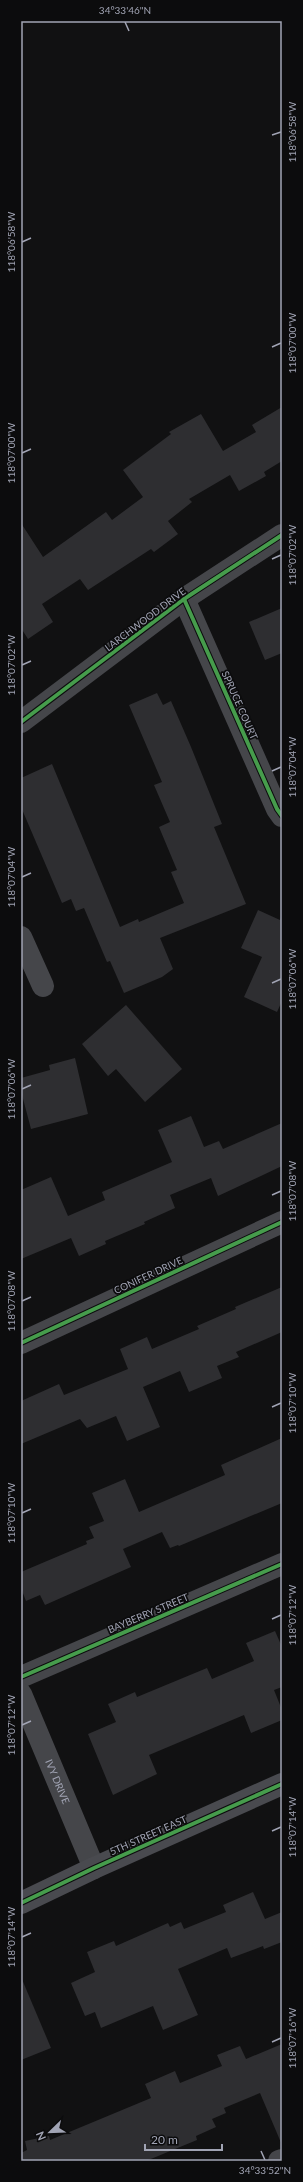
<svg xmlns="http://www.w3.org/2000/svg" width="303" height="2182" viewBox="0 0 303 2182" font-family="Lato,sans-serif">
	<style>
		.building { fill: #2e2e31 }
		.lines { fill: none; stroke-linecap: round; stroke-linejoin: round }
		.street { stroke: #45464a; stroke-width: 22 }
		.secondary { stroke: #494a4f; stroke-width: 22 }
		.cycleway-casing { stroke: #0c0c0d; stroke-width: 6 }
		.cycleway { stroke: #469c4c; stroke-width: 4 }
		.ticks { fill: none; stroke: #a1a4b4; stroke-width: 1.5 }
		.labels { text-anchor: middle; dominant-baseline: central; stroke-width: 3.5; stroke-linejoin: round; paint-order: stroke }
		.street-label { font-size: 10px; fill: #a1a4b4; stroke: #0c0c0d }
		.neatline { fill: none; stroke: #a1a4b4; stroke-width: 1.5 }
		.ticks-label { font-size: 10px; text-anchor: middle; fill: #a1a4b4 }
	</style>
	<rect width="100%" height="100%" fill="#111112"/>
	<g class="building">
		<polygon points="282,407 282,461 264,472 266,476 239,491 230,475 189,499 192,502 168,521 178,534 154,552 151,549 88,590 80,579 42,604 53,622 28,639 21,628 21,523 43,557 106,512 112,520 143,497 123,470 171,434 169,432 201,414 223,451 256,432 252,425"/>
		<polygon points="282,608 282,653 265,660 249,622"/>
		<polygon points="157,693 163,705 171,701 191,747 222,824 214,827 246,904 160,938 173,969 162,977 124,993 110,961 107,962 84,908 76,911 71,899 62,903 21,807 21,778 52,764 120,927 138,919 139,922 184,903 171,872 177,870 159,827 170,822 154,785 162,782 129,705"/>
		<polygon points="258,910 280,920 282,914 282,1001 277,1012 244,997 262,957 241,948"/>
		<polygon points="126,1005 182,1069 145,1102 116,1069 108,1076 82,1044"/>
		<polygon points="75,1058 88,1114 31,1129 21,1091 21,1078 50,1070 49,1065"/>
		<polygon points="191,1116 204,1147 219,1141 223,1149 282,1123 282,1166 218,1196 211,1178 170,1195 175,1208 144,1222 145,1224 105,1241 106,1244 79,1256 71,1238 21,1259 21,1190 51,1177 68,1216 105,1200 102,1192 172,1162 158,1130"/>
		<polygon points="282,1287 282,1332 236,1352 239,1357 217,1366 222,1378 189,1392 180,1371 143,1387 160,1427 127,1441 116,1416 87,1428 80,1419 21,1444 21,1401 59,1384 64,1395 128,1369 120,1349 147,1337 152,1349 199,1329 197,1326 236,1309 235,1307"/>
		<polygon points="282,1438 282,1503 179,1546 178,1545 170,1548 162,1532 123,1549 131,1567 45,1605 40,1595 26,1601 21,1588 21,1572 87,1544 86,1541 94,1538 89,1527 104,1521 92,1493 125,1479 139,1512 225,1475 221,1465"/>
		<polygon points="275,1631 282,1647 282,1687 274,1690 282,1710 282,1720 251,1733 244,1715 149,1755 157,1774 113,1795 88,1734 116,1722 108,1704 135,1692 137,1697 207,1668 212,1679 254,1661 246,1643"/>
		<polygon points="253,1892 265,1919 282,1912 282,1942 264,1949 263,1946 231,1958 227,1948 178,1969 198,2015 163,2030 153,2006 101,2028 95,2012 85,2016 71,1983 95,1972 87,1952 114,1941 116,1946 168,1923 170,1927 181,1922 184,1929 226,1912 223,1905"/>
		<polygon points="21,1977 51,2048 21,2060"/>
		<polygon points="282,2044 282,2145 260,2093 224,2108 226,2113 212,2119 216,2127 196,2136 197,2140 146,2161 21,2161 21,2153 27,2150 25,2141 49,2136 50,2140 151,2098 145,2084 175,2071 180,2083 222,2066 217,2055 240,2046 246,2059"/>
	</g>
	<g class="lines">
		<g class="street">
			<polyline points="184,599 277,809 282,816"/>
			<polyline points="21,722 184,599 282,535"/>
			<polyline points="21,937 43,986"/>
			<polyline points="21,1343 282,1222"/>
			<polyline points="21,1677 282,1564"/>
			<path id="s1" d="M 21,1694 L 94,1868"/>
			<polyline points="279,2161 282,2160"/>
		</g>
		<polyline class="secondary" points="21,1903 94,1868 282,1784"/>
		<g class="cycleway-casing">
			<g id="cycleway">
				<polyline points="184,599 277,809 282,816"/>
				<polyline points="21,722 184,599 282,535"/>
				<polyline points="21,1343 282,1222"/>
				<polyline points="21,1677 282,1564"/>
				<polyline points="21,1903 94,1868 282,1784"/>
			</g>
		</g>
		<use href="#cycleway" class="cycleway"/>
	</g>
	<path class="ticks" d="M 125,22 L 129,31M 272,135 L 281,132M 22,242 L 31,238M 272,347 L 281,343M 22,453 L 31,449M 272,559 L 281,555M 22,665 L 31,661M 272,771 L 281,767M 22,877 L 31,873M 272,983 L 281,979M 22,1089 L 31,1085M 272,1195 L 281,1191M 22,1301 L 31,1297M 272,1407 L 281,1403M 22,1513 L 31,1509M 272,1619 L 281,1615M 22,1725 L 31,1721M 272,1831 L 281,1827M 22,1937 L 31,1933M 272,2042 L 281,2038M 261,2151 L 265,2160"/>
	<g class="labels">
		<g class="street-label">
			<text transform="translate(145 619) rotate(-37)">LARCHWOOD DRIVE</text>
			<text transform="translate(240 705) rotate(66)">SPRUCE COURT</text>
			<text transform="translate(148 1275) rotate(-25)">CONIFER DRIVE</text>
			<text transform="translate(148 1613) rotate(-23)">BAYBERRY STREET</text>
			<text stroke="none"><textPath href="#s1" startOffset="95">IVY DRIVE</textPath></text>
			<text transform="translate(148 1835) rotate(-24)">5TH STREET EAST</text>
		</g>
	</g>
	<rect width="303" height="2182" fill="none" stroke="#0c0c0d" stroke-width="44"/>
	<g transform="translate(50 2132) rotate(247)" stroke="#0c0c0d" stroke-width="3" paint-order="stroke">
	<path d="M0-3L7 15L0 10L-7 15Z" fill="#a1a4b4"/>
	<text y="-6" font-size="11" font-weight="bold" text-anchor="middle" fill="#a1a4b4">N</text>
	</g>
	<path d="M145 2144v6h77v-6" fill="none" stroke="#a1a4b4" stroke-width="2"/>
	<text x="151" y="2144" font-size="12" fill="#a1a4b4" stroke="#0c0c0d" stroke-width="3" paint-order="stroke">20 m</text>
	<rect x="22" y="22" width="259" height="2138" class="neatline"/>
	<g class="ticks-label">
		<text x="125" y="14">34°33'46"N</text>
		<text transform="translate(292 132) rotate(-90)" y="4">118°06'58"W</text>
		<text transform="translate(11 242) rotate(-90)" y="4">118°06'58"W</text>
		<text transform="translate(292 343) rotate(-90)" y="4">118°07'00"W</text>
		<text transform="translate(11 453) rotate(-90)" y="4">118°07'00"W</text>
		<text transform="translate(292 555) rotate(-90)" y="4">118°07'02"W</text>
		<text transform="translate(11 665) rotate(-90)" y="4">118°07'02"W</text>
		<text transform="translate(292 767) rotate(-90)" y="4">118°07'04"W</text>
		<text transform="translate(11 877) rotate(-90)" y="4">118°07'04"W</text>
		<text transform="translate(292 979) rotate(-90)" y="4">118°07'06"W</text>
		<text transform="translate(11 1089) rotate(-90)" y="4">118°07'06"W</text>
		<text transform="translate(292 1191) rotate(-90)" y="4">118°07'08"W</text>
		<text transform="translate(11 1301) rotate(-90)" y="4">118°07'08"W</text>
		<text transform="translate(292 1403) rotate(-90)" y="4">118°07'10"W</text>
		<text transform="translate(11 1513) rotate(-90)" y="4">118°07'10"W</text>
		<text transform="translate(292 1615) rotate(-90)" y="4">118°07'12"W</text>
		<text transform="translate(11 1725) rotate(-90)" y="4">118°07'12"W</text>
		<text transform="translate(292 1827) rotate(-90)" y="4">118°07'14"W</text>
		<text transform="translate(11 1937) rotate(-90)" y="4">118°07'14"W</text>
		<text transform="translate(292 2038) rotate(-90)" y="4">118°07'16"W</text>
		<text x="265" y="2174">34°33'52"N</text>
	</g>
</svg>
